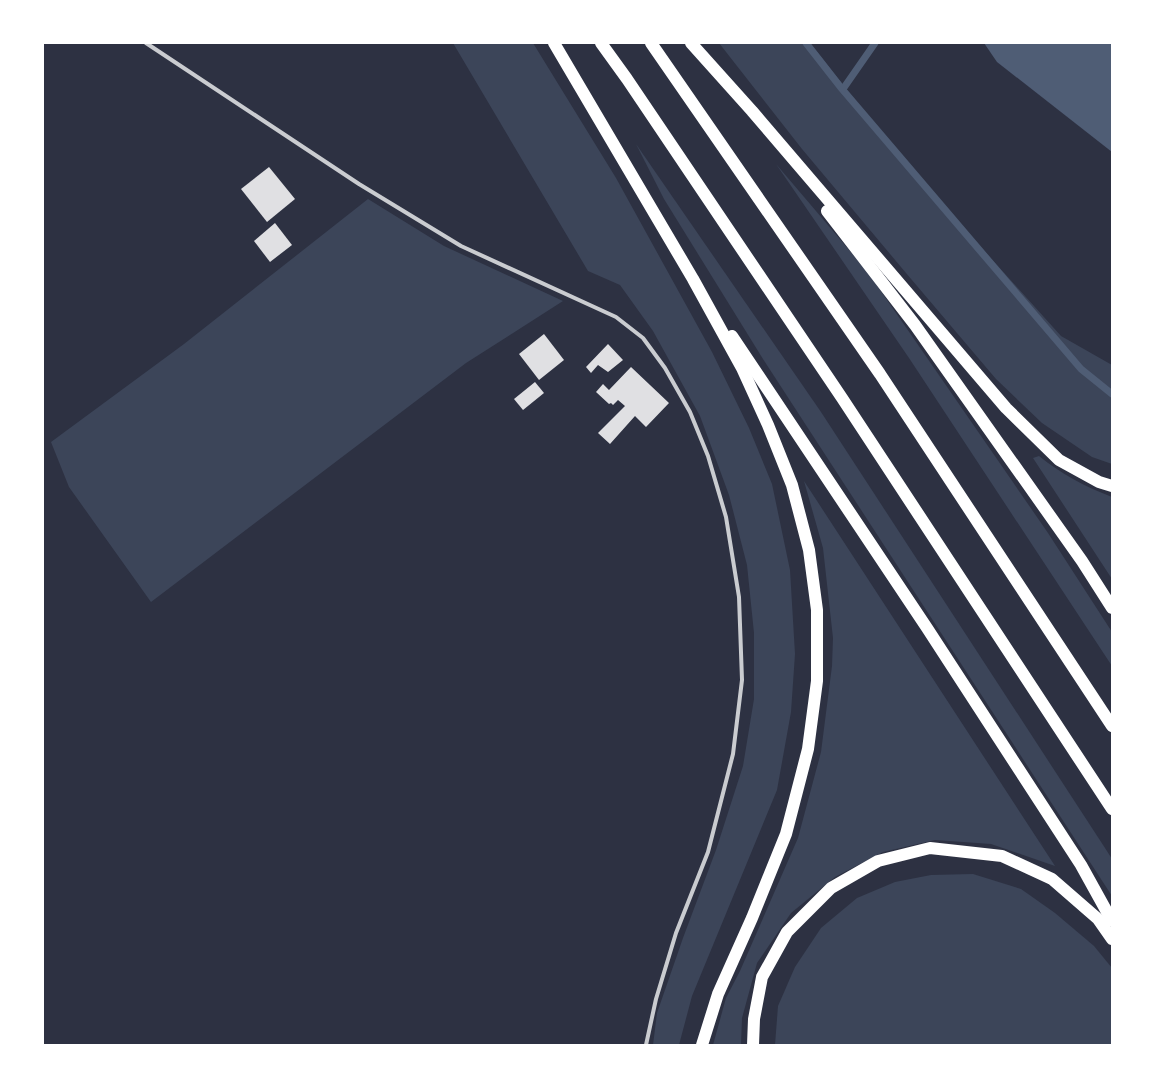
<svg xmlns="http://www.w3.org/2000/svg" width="1155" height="1088" viewBox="0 0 1155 1088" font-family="Cabin,sans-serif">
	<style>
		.green { fill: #3c4559 }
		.water { fill: #4f5d75 }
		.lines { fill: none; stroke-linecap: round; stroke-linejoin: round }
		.stream { stroke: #4f5d75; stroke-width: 7 }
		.building { fill: #e0e0e3 }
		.minor { stroke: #caccd0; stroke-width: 4 }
		.motorway { stroke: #fff; stroke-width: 12 }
	</style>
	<rect width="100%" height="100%" fill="#2d3142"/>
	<g class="green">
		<polygon points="453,43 533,43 616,178 712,352 749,428 772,484 790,570 795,654 791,712 777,790 692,996 679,1045 653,1045 657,1013 683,938 716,850 743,766 754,699 754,633 747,565 729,495 700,416 653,331 620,285 588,271"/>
		<polygon points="719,43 810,43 905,163 1061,336 1112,365 1112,464 1092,457 1042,423 996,379 906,273 802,149"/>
		<polygon points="636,144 821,412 1105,848 1112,859 1112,896 763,359 664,199"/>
		<polygon points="776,164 867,271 1048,533 1112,632 1112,666 909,358"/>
		<polygon points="368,199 444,246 563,301 466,363 151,602 69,487 51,442 184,344"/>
		<path d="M 1039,456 C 1061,474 1086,487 1112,497 L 1112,579 L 1033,458 Z"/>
		<polygon points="804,481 1055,866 991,844 935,840 883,852 835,877 791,913 757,963 742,1018 741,1045 713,1045 726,998 740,971 798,838 821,752 832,666 833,638 823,548"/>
		<polygon points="973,874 1021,889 1055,913 1094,946 1112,968 1112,1045 775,1045 778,1006 795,967 821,928 857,898 895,882 931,875"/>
	</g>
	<polygon class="water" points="984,43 1112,43 1112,152 997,62"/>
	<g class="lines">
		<g class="stream">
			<polyline points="806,43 842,89 1081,369 1112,394"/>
			<polyline points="843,89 875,43"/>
		</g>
	</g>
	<g class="building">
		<polygon points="269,167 295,199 267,222 241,189"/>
		<polygon points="275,223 292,245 270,262 254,241"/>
		<polygon points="544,334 564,360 539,380 519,354"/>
		<polygon points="608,344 623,360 608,372 598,365 591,373 586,367"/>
		<polygon points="631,367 669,403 646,427 635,416 610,444 598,433 625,406 618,400 613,405 611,403 609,404 596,392 603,384 609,390"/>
		<polygon points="535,382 544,393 523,410 514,399"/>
	</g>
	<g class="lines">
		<polyline class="minor" points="146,43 359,184 461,246 616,317 643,338 665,368 690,412 708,456 726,517 739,597 742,680 733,754 708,852 676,933 656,999 646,1045"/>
		<g class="motorway">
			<polyline points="554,43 693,279 742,368 768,425 792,485 809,550 817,610 817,681 808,749 786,834 752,918 718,994 702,1045"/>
			<polyline points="601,43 627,79 842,398 1112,809"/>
			<polyline points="651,43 880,374 1112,726"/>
			<polyline points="691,43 752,111 1006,408 1059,460 1099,482 1112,486"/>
			<polyline points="827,211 915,325 1082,561 1112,608"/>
			<polyline points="732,336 927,628 1081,865 1112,921"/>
			<polyline points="753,1045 754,1019 762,977 787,932 831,888 878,861 930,848 1002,856 1052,879 1098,919 1112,939"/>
		</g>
	</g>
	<rect width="1155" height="1088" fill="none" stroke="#ffffff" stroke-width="88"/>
</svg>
